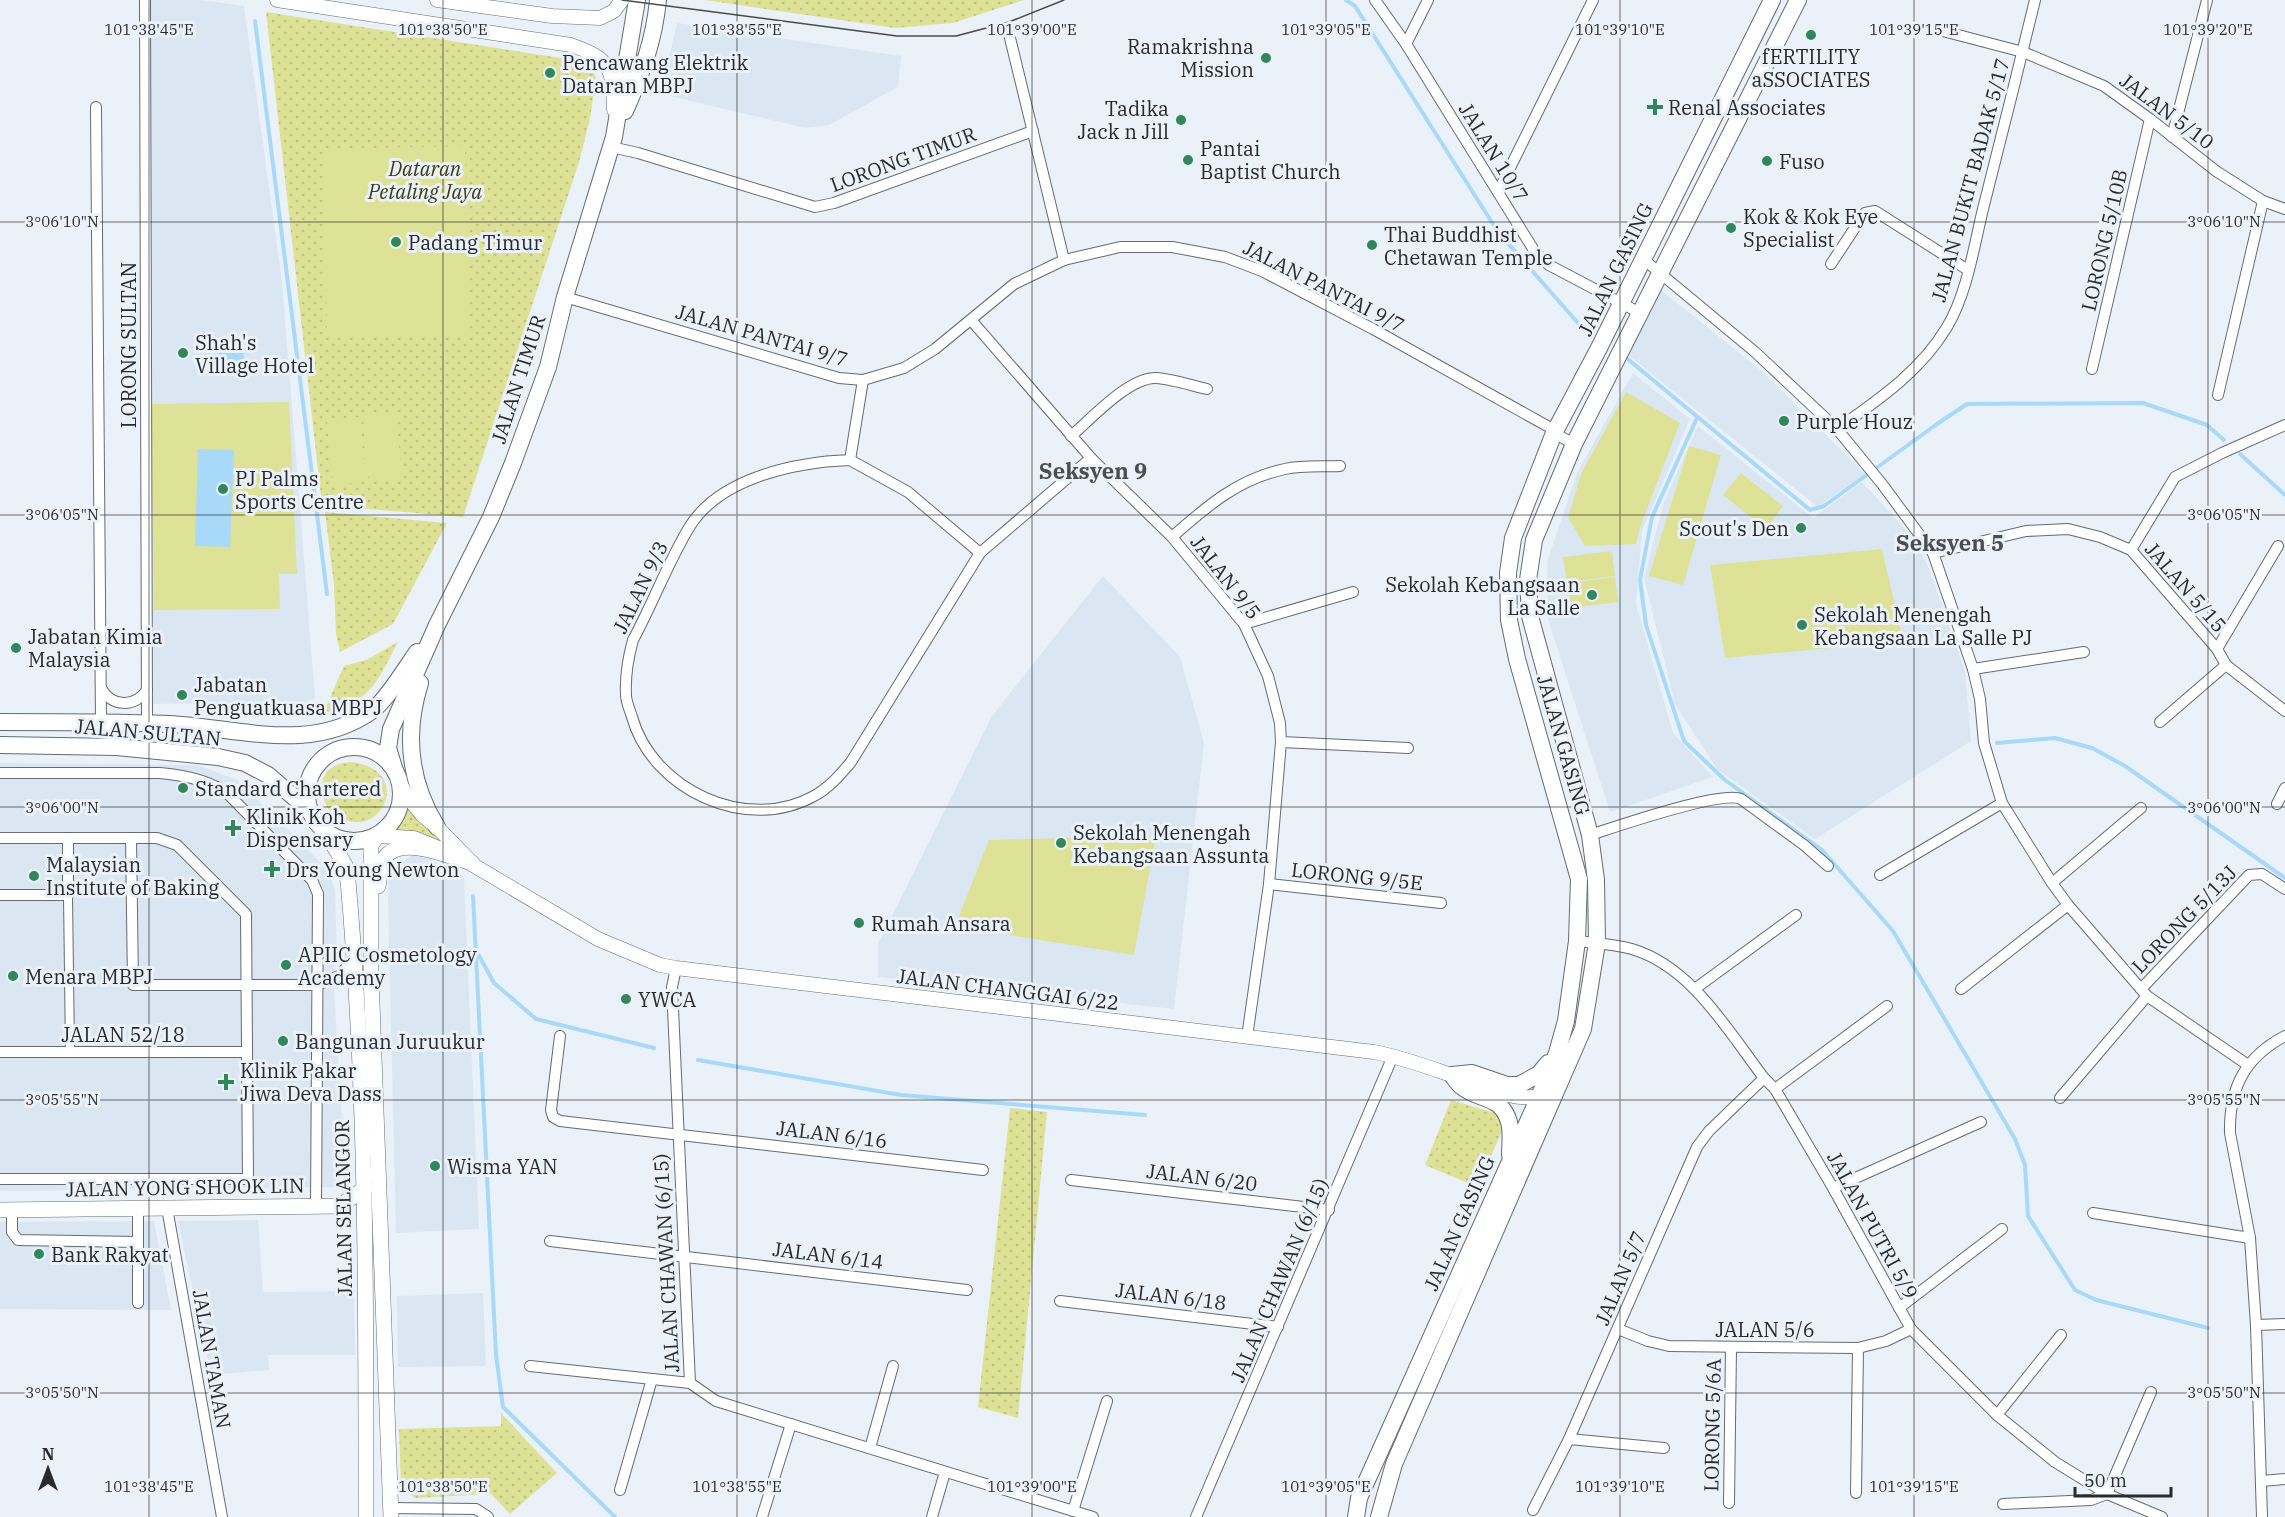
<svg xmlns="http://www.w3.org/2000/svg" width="2285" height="1517" viewBox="0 0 2285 1517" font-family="'IBM Plex Serif',serif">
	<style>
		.built { fill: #dae7f3 }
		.grass { fill: url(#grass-dots) }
		.garden { fill: #dee296 }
		.water { fill: #a9d9f9 }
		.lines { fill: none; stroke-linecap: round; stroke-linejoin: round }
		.stream { stroke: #a9d9f9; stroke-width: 4 }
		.pedestrian-casing { stroke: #656b71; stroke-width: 10 }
		.minor-casing { stroke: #656b71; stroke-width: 12 }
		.tertiary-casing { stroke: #656b71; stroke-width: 15 }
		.secondary-casing { stroke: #656b71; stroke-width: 16 }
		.primary-casing { stroke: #656b71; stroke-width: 18 }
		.pedestrian { stroke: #fff; stroke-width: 8 }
		.minor { stroke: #fff; stroke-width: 10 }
		.tertiary { stroke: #fff; stroke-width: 14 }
		.secondary { stroke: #fff; stroke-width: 15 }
		.primary { stroke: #fff; stroke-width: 16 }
		.tram { stroke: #484b4e; stroke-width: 1.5 }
		.ticks { fill: none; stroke: #282a2d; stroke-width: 1.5; stroke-opacity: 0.45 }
		.poi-dot { fill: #31875b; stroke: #ebf1f8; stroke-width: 2 }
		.labels { text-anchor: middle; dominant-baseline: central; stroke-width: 6; stroke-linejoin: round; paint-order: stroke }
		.poi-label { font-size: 20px; fill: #282a2d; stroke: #ebf1f8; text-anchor: start }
		.street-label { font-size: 20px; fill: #282a2d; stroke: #ebf1f8 }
		.park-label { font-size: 20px; font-style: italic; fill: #3b3c16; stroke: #ebf1f8 }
		.quarter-label { font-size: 22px; font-weight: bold; fill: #484e53; stroke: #ebf1f8 }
		.ticks-label { font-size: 15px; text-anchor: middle; fill: #282a2d; stroke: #ebf1f8; stroke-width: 6; stroke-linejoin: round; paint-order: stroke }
	</style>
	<defs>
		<pattern id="grass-dots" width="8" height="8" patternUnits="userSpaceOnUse" patternTransform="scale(1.5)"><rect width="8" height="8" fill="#dee296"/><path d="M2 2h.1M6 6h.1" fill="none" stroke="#bec282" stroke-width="1.8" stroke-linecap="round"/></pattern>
	</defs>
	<rect width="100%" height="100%" fill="#ebf1f8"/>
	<g class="built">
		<polygon points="147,0 202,0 244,6 282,281 315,698 306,702 152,704"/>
		<polygon points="677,23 901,56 898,87 829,125 806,128 661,94"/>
		<polygon points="1661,290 1763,372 1865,474 1818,507 1627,354"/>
		<polygon points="1633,373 1690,419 1642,531 1636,604 1673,733 1713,777 1610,812 1548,619 1547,562 1577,473"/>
		<polygon points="1698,426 1813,518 1862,482 1917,542 1930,571 1965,671 1971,741 1815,839 1717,769 1675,704 1644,578 1664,502"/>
		<polygon points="1103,576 1180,657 1204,743 1174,1009 878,977 878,944 992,716"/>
		<polygon points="0,763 197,765 238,780 328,870 335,890 337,957 333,974 346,1180 341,1187 0,1191"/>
		<polygon points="412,855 425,856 464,878 479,1229 396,1233 388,898 389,880 394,868"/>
		<polygon points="258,1220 263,1292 354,1291 355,1355 268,1355 269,1370 211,1375 178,1221"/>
		<polygon points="154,1221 171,1310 0,1309 0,1222"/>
		<polygon points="483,1293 486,1366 398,1367 397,1296"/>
	</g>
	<g class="grass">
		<polygon points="705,0 1024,0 953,23 895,28"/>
		<polygon points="266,12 580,61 592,71 596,77 590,119 579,162 463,517 322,505"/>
		<polygon points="325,512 447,523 393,624 340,652 336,634 334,585"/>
		<path d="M 398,642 C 373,690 372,699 318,715 L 326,707 L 344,666 L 366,660 Z"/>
		<path d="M 350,762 C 413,768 385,838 342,819 C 334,816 328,811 326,804 C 316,781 325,764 350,762 Z"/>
		<polygon points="409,800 427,827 449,849 392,834 403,817"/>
		<polygon points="1451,1100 1495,1113 1504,1127 1477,1187 1425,1165"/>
		<polygon points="1010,1108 1047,1112 1018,1418 978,1407"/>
		<polygon points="501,1413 557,1473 510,1514 491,1494 415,1498 401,1488 399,1429 501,1426"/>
	</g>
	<g class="garden">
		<polygon points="465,146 469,335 327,338 323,149"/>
		<polygon points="1626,392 1680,423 1639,530 1636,544 1585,546 1568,517 1582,472"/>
		<polygon points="289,402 297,574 279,574 280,609 154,610 151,404"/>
		<polygon points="396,413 402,479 369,482 363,416"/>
		<polygon points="360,417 366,482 333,485 327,419"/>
		<polygon points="1689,446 1721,455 1683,585 1649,576"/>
		<polygon points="1741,473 1783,506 1766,529 1723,495"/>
		<polygon points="1882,549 1903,641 1725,658 1710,565"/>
		<polygon points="1612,551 1615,576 1567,582 1563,557"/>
		<polygon points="1615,577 1618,602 1570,608 1567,583"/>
		<polygon points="1156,836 1134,955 955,926 989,840"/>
	</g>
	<g class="water">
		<polygon points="228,346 243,350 245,364 218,363 219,348"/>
		<polygon points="198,449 234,450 230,547 195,546"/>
	</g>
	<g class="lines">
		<g class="stream">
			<polyline points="1346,0 1355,6 1498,232 1578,323"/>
			<polyline points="255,21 327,594"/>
			<polyline points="1624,356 1810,510 1824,506 1937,424 1967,404 2143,403 2207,425 2224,440"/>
			<polyline points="1697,418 1652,517 1640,580 1646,625 1684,741 1725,780 1822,850 1893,931 2015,1139 2025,1165 2028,1216 2075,1290 2096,1300 2208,1328"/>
			<polyline points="2240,454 2285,495"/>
			<polyline points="1997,743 2055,738 2092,748 2125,766 2285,878"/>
			<polyline points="473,896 496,1355 503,1407 615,1517"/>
			<polyline points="477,952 494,983 536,1019 654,1048"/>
			<polyline points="698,1060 901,1095 1145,1115"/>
		</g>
		<g class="pedestrian-casing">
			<polyline id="pedestrian" points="68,895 70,1052"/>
		</g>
		<g class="minor-casing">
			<g id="minor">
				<polyline points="145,0 147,723"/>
				<polyline points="1375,0 1406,44 1535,252 1549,265 1640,313"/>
				<polyline points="1939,30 2023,52 2104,86 2150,119 2216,171 2263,201 2285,209"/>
				<polyline points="1010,38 1064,260"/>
				<polyline points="1406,44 1428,0"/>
				<polyline points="96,107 101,723"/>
				<polyline points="2172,137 2207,0"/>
				<polyline points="611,147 638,153 815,207 834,203 1033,131"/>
				<polyline points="1498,192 1593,0"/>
				<polyline points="1643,259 1755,352 1837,429 1882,484 1933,553 1973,669 1980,699 1984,743 2002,803 2052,883 2068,905 2147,996 2248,1065"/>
				<polyline points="1831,264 1862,217 1865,213 1875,211 1968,270"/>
				<polyline points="565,297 839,378 863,380 904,368 935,349 1014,284 1064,260 1120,247 1172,247 1225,257 1262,271 1373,329 1549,427 1554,433 1574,444"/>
				<polyline points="971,320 1091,458 1172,537 1244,624 1268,676 1280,723 1281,742 1269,884 1247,1037"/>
				<polyline points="2092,369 2150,119"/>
				<path d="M 863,380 L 850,460 C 797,462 721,477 690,526 C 668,562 653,603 633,640 C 628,658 625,676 626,695 C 626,702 630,710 632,717 C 652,789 746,834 814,796 C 829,788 840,775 851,762 L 980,553 L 1091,458"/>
				<polyline points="2218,395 2263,201"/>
				<path d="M 1837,429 C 1878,400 1921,371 1947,327 C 1967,294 1974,246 1983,209 C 2001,139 2018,70 2035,0"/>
				<path d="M 1071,436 C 1091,419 1129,377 1156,378 C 1172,379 1190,385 1207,389"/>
				<polyline points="850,460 908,492 980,553"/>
				<path d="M 1172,537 C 1207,506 1238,479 1285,469 C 1302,465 1322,467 1340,466"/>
				<polyline points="2131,550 2175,477 2222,453 2285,425"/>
				<polyline points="1933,553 2026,531 2068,529 2100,537 2131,550 2217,649 2226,665 2285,711"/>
				<polyline points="1244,624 1353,592"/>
				<polyline points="2217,649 2278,546"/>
				<polyline points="1973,669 2084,652"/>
				<path d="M 101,688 C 111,707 135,708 147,690"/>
				<polyline points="2160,722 2226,665"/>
				<polyline points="1281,742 1408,748"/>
				<path d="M 0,773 L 160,773 C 184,775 210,780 229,795 L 312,880 L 318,894 L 316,1207"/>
				<polyline points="2277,804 2285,788"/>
				<path d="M 1590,835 C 1615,827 1722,790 1741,799 L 1804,845 L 1828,866"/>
				<polyline points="0,838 157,838 177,845 246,914 248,1179 0,1179"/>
				<polyline points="131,838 133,985 317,985 341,975 354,956"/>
				<polyline points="1880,875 2002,803"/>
				<polyline points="2052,883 2141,808"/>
				<polyline points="1269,884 1441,903"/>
				<polyline points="0,895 68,895 68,838"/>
				<path d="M 1577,941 C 1595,943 1614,944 1632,949 C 1692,967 1728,1031 1764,1078 L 1775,1089 L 1833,1188 L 1911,1329 L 1997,1415 L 2055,1462 L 2107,1494 L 2162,1517"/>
				<polyline points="676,968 672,987 690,1383 716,1401 1093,1517"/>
				<polyline points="1696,988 1796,915"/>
				<polyline points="1961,989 2068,905"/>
				<polyline points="2141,989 2249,875 2262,874 2285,889"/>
				<polyline points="560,1036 551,1110 553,1117 560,1121 983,1170"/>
				<polyline points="0,1052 246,1052"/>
				<polyline points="1775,1089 1887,1006"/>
				<polyline points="2060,1098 2147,996"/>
				<polyline points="1071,1180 1329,1210"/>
				<polyline points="1833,1188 1981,1122"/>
				<polyline points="167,1208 222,1517"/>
				<polyline points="12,1210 12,1232 18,1240 138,1242"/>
				<polyline points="2093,1213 2250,1238"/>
				<polyline points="550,1241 967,1290"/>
				<polyline points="1060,1301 1278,1327"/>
				<polyline points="138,1303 138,1209"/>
				<polyline points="1899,1308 2002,1229"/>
				<polyline points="2256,1325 2285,1324"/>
				<polyline points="1618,1329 1648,1341 1669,1346 1858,1348 1886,1341 1911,1329"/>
				<polyline points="530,1366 690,1383"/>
				<polyline points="1997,1415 2061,1335"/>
				<polyline points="1569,1439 1664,1448"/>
				<polyline points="870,1448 893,1366"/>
				<polyline points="2262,1481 2285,1479"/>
				<polyline points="620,1490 652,1379"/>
				<polyline points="1856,1493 1858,1348"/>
				<polyline points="1729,1503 1731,1347"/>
				<polyline points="2003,1504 2091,1500 2107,1494 2151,1392"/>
				<polyline points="391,1508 476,1509 488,1517"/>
				<polyline points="1533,1510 1569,1439 1697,1147 1709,1131 1764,1078"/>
				<polyline points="1073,1511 1107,1401"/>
				<polyline points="762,1517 791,1424"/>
				<polyline points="932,1517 945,1472"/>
				<polyline points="1196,1517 1393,1056"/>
				<path d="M 2262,1517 L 2256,1325 L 2250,1238 L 2230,1133 C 2229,1088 2245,1057 2285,1036"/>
			</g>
		</g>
		<g class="tertiary-casing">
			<g id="tertiary">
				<path d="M 277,0 L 571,45 C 612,59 613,70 614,110"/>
				<polyline points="437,0 552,16 600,18 614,11 622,0"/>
				<polyline points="399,781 406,795 422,815 437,827 472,863"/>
				<polyline points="377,836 414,838 441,849"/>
				<path d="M 463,859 L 598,939 L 660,965 L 676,968 L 1374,1052 C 1401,1057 1428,1067 1454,1076 C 1482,1086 1517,1105 1547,1094"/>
			</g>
		</g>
		<g class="secondary-casing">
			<g id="secondary">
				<path d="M 325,831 L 345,865 L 348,881 C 367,1092 366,1305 366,1517"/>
				<polyline points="377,836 371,845 371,976 391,1517"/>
				<path d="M 378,886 C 380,876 380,862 388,854 C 407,837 451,857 472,863"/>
				<polyline points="0,1210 340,1206 365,1188"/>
			</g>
		</g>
		<g class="primary-casing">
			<g id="primary">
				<path d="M 625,111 C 642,73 654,41 658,0"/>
				<path d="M 420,683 C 404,734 409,782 437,827"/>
				<path d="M 0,722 C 56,722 113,722 169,724 C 237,727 311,755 373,710 C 387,699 406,668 417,652"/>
				<polyline points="0,745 117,747 218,757 245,763 268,775 311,812"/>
				<circle cx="354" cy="794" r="47"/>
				<polyline points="395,771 388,748 391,729 437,625 491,517 513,463 548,367 565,297 614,137 637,0"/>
				<polyline points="1452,1075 1472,1073 1507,1085 1519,1085 1539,1074 1548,1063"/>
				<path d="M 1452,1075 C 1455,1079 1458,1084 1461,1086 C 1478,1101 1501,1094 1509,1122 C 1512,1132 1510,1145 1510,1155"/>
				<polyline points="1356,1517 1359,1498 1539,1097 1557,1053 1566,1021 1577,941 1579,879 1517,659 1509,620 1508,573 1513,538 1554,433 1599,348 1772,0"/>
				<polyline points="1379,1517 1394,1464 1583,1029 1597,943 1596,880 1590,835 1530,616 1528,580 1534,540 1574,444 1798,0"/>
			</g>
		</g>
		<use href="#pedestrian" class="pedestrian"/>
		<use href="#minor" class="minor"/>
		<use href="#tertiary" class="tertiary"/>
		<use href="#secondary" class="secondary"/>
		<use href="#primary" class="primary"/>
		<polyline class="tram" points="622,0 897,36 956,36 1009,22 1064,0"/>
	</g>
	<path class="ticks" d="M 149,0 L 149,1517M 443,0 L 443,1517M 737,0 L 737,1517M 1032,0 L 1032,1517M 1326,0 L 1326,1517M 1620,0 L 1620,1517M 1914,0 L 1914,1517M 2208,0 L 2208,1517M 0,222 L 2285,222M 0,515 L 2285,515M 0,807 L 2285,807M 0,1100 L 2285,1100M 0,1393 L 2285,1393"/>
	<g class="poi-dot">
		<circle cx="1811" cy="35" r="6"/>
		<circle cx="1266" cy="58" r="6"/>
		<circle cx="550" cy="73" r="6"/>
		<path d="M1652 98h6v6h6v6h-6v6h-6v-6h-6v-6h6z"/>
		<circle cx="1181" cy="120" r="6"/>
		<circle cx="1188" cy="160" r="6"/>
		<circle cx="1767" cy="161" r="6"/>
		<circle cx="1731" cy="228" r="6"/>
		<circle cx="396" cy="242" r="6"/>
		<circle cx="1372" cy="245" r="6"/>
		<circle cx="183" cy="353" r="6"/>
		<circle cx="1784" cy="421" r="6"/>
		<circle cx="223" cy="489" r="6"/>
		<circle cx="1801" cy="528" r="6"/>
		<circle cx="1592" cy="595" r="6"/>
		<circle cx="1802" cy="625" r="6"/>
		<circle cx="16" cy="648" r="6"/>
		<circle cx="182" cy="695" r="6"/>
		<circle cx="183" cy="788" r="6"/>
		<path d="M230 819h6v6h6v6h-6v6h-6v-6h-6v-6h6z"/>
		<circle cx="1061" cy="843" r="6"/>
		<path d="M269 860h6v6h6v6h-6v6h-6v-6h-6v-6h6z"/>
		<circle cx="34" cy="876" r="6"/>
		<circle cx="859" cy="923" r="6"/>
		<circle cx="286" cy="965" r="6"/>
		<circle cx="13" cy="976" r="6"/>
		<circle cx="626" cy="999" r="6"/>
		<circle cx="283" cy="1041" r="6"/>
		<path d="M223 1073h6v6h6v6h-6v6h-6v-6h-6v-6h6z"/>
		<circle cx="435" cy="1166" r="6"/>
		<circle cx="39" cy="1254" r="6"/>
	</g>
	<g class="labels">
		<g class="poi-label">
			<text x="1254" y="46" text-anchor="end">Ramakrishna<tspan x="1254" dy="23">Mission</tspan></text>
			<text x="1811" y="56" text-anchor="middle">fERTILITY<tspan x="1811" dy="23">aSSOCIATES</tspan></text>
			<text x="562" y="62">Pencawang Elektrik<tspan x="562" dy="23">Dataran MBPJ</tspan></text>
			<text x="1668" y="107">Renal Associates</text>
			<text x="1169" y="108" text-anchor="end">Tadika<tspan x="1169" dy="23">Jack n Jill</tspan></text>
			<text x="1200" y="148">Pantai<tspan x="1200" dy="23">Baptist Church</tspan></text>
			<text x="1779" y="161">Fuso</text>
			<text x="1743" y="216">Kok &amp; Kok Eye<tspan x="1743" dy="23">Specialist</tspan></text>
			<text x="1384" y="234">Thai Buddhist<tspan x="1384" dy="23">Chetawan Temple</tspan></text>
			<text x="408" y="242">Padang Timur</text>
			<text x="195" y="342">Shah's<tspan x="195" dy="23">Village Hotel</tspan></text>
			<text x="1796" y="421">Purple Houz</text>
			<text x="235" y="478">PJ Palms<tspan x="235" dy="23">Sports Centre</tspan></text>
			<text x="1789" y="528" text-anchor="end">Scout's Den</text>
			<text x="1580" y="584" text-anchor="end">Sekolah Kebangsaan<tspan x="1580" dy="23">La Salle</tspan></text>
			<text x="1814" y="614">Sekolah Menengah<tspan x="1814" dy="23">Kebangsaan La Salle PJ</tspan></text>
			<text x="28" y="636">Jabatan Kimia<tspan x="28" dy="23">Malaysia</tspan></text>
			<text x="194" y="684">Jabatan<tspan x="194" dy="23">Penguatkuasa MBPJ</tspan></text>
			<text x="195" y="788">Standard Chartered</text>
			<text x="246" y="816">Klinik Koh<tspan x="246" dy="23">Dispensary</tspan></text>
			<text x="1073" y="832">Sekolah Menengah<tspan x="1073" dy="23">Kebangsaan Assunta</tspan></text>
			<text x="46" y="864">Malaysian<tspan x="46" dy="23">Institute of Baking</tspan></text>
			<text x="286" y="869">Drs Young Newton</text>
			<text x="871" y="923">Rumah Ansara</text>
			<text x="298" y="954">APIIC Cosmetology<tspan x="298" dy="23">Academy</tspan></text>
			<text x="25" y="976">Menara MBPJ</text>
			<text x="638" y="999">YWCA</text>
			<text x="295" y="1041">Bangunan Juruukur</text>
			<text x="240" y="1070">Klinik Pakar<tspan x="240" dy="23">Jiwa Deva Dass</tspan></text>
			<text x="447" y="1166">Wisma YAN</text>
			<text x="51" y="1254">Bank Rakyat</text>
		</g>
		<g class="street-label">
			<text transform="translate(2167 111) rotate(37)">JALAN 5/10</text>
			<text transform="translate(1494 152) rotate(58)">JALAN 10/7</text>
			<text transform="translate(903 159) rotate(-20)">LORONG TIMUR</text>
			<text transform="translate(1970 180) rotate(-75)">JALAN BUKIT BADAK 5/17</text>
			<text transform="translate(2104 240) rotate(-77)">LORONG 5/10B</text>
			<text transform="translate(1615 269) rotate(-64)">JALAN GASING</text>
			<text transform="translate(1324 286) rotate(27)">JALAN PANTAI 9/7</text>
			<text transform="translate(762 335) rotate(16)">JALAN PANTAI 9/7</text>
			<text transform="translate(128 345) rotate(-90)">LORONG SULTAN</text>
			<text transform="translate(518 379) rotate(-72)">JALAN TIMUR</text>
			<text transform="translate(1226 577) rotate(52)">JALAN 9/5</text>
			<text transform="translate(640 587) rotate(-64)">JALAN 9/3</text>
			<text transform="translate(2186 587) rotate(49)">JALAN 5/15</text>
			<text transform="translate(148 732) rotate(5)">JALAN SULTAN</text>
			<text transform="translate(1564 745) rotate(74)">JALAN GASING</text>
			<text transform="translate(1357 876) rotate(6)">LORONG 9/5E</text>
			<text transform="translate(2184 919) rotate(-46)">LORONG 5/13J</text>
			<text transform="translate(1008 989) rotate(7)">JALAN CHANGGAI 6/22</text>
			<text x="123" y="1034">JALAN 52/18</text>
			<text transform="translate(832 1134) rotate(7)">JALAN 6/16</text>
			<text transform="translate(1202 1177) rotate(7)">JALAN 6/20</text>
			<text transform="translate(185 1187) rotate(-1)">JALAN YONG SHOOK LIN</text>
			<text transform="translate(343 1208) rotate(-91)">JALAN SELANGOR</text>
			<text transform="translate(1459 1223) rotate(-66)">JALAN GASING</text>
			<text transform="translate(1873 1225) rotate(61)">JALAN PUTRI 5/9</text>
			<text transform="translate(828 1255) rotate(7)">JALAN 6/14</text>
			<text transform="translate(666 1263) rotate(-93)">JALAN CHAWAN (6/15)</text>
			<text transform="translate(1620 1278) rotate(-67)">JALAN 5/7</text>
			<text transform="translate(1279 1280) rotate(-67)">JALAN CHAWAN (6/15)</text>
			<text transform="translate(1171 1296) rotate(7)">JALAN 6/18</text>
			<text x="1765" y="1329">JALAN 5/6</text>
			<text transform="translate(212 1359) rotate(80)">JALAN TAMAN</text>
			<text transform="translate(1712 1425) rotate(-89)">LORONG 5/6A</text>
		</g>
		<g class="park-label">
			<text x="425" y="168">Dataran<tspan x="425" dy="23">Petaling Jaya</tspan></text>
		</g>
		<g class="quarter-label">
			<text x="1093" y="470">Seksyen 9</text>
			<text x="1950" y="542">Seksyen 5</text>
		</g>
	</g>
	<g class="ticks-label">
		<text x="149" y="35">101°38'45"E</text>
		<text x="443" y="35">101°38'50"E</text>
		<text x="737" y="35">101°38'55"E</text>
		<text x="1032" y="35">101°39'00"E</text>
		<text x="1326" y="35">101°39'05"E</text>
		<text x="1620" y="35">101°39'10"E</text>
		<text x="1914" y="35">101°39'15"E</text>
		<text x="2208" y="35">101°39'20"E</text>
		<text x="62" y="227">3°06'10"N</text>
		<text x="2224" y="227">3°06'10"N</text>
		<text x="62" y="520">3°06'05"N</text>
		<text x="2224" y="520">3°06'05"N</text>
		<text x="62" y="813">3°06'00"N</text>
		<text x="2224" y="813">3°06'00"N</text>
		<text x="62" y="1105">3°05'55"N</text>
		<text x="2224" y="1105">3°05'55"N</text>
		<text x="62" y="1398">3°05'50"N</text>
		<text x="2224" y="1398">3°05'50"N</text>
		<text x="149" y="1492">101°38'45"E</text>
		<text x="443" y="1492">101°38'50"E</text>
		<text x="737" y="1492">101°38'55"E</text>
		<text x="1032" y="1492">101°39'00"E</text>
		<text x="1326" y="1492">101°39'05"E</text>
		<text x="1620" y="1492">101°39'10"E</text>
		<text x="1914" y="1492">101°39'15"E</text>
	</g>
	<g transform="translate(48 1469)" stroke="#ebf1f8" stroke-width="4.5" paint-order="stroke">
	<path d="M0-4.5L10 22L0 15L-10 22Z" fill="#282a2d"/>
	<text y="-9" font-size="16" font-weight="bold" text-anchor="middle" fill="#282a2d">N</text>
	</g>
	<path d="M2075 1487v9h96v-9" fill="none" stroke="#282a2d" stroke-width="3"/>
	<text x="2084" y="1487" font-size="18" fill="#282a2d" stroke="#ebf1f8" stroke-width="4.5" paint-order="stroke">50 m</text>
</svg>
